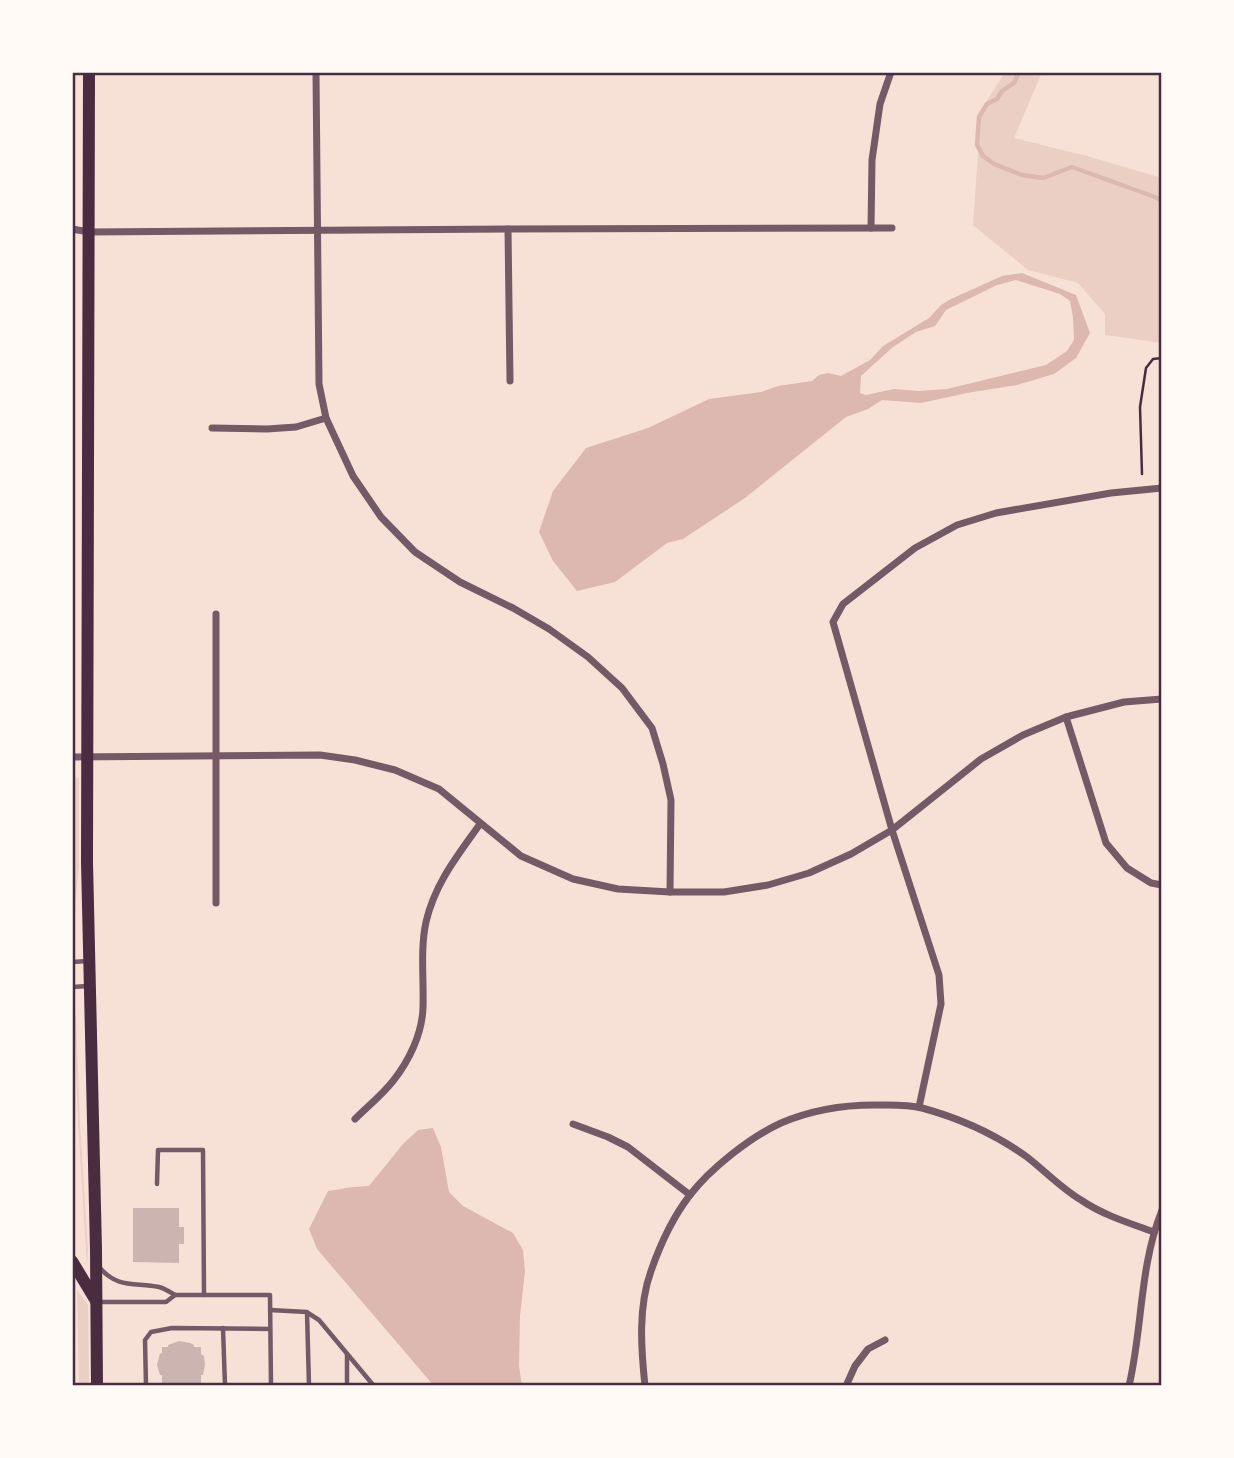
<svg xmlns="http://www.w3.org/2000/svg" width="1234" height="1458" viewBox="0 0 1234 1458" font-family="'Crimson Pro',serif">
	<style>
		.green { fill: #ebcfc5 }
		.water { fill: #dcb8b0; fill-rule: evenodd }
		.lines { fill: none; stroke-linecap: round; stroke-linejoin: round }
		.stream { stroke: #dcb8b0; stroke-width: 4.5 }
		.building { fill: #ccb4b1 }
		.path { stroke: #4a2c40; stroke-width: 2.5 }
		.service { stroke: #755966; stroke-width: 4.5 }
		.minor { stroke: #755966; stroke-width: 7 }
		.primary { stroke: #4a2c40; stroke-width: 12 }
		.neatline { fill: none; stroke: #4a2c40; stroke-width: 2.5 }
	</style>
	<rect width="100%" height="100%" fill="#f7e1d7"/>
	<g class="green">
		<polygon points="1005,72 1042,72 1014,138 1087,156 1162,178 1162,343 1105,335 1105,314 1078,283 1028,270 973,225 981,110"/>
		<polygon points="74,778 79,778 79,866 73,931 72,931 72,785"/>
		<polygon points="74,1015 76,1015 80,1124 88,1250 87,1266 78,1124"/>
		<polygon points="77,1290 88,1305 89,1386 79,1386"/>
	</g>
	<g class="water">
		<path d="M 1022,273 L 1076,295 L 1090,333 L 1076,358 L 1054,374 L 1017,385 L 967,393 L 921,403 L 882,400 L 868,409 L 846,417 L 745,498 L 683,539 L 667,543 L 615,582 L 577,591 L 553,561 L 539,532 L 553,491 L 586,448 L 648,428 L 709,399 L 761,392 L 778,386 L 812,381 L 819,375 L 828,373 L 841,376 L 870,360 L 883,346 L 929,318 L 941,305 L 951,299 L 1002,276 ZM 1016,280 L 1060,294 L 1070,301 L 1073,317 L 1074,340 L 1067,351 L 1046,365 L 947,389 L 919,391 L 894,389 L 866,395 L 860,393 L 861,376 L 893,347 L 916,332 L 935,326 L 946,310 L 997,285 Z"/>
		<polygon points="433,1128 441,1147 449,1192 463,1206 513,1233 523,1250 525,1271 520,1316 519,1366 522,1386 434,1386 317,1249 309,1229 328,1191 353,1187 369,1186 403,1144 418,1130"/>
	</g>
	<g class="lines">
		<polyline class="stream" points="1019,72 1014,83 1002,91 997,99 987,104 979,117 977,145 983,156 994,164 1022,175 1043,178 1072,167 1155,197 1162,201"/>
	</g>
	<g class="building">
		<polygon points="133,1208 179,1208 179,1227 184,1227 184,1244 179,1244 179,1263 133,1262"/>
		<polygon points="179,1341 190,1343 194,1345 194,1347 201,1347 201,1354 204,1356 205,1365 203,1375 201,1375 201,1384 194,1383 194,1386 168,1386 168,1384 162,1383 162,1375 160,1375 157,1365 160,1353 162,1354 162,1347 168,1347 168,1345"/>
	</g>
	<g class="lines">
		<polyline class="path" points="1142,474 1140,407 1146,368 1153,359 1162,358"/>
		<g class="service">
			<polyline points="72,962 88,961"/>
			<polyline points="72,987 88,986"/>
			<polyline points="157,1184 158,1150 203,1150 204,1295"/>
			<path d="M 100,1268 C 118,1289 136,1282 159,1287 C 164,1288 170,1292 175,1295 L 270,1295 L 271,1386"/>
			<polyline points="98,1302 166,1302 175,1295"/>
			<polyline points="270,1310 307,1312 309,1386"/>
			<polyline points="308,1313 319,1320 374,1386"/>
			<polyline points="223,1328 225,1386"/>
			<polyline points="347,1354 347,1386"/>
			<polyline points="146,1386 145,1340 151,1332 172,1328 270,1329"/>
		</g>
		<g class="minor">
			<polyline points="316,72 319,384 326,418 353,476 381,517 415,552 460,582 513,608 549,629 588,657 622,688 652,728 663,764 671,800 670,892"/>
			<polyline points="871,228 872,160 880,104 891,72"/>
			<polyline points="72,229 89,232 508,229 892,228"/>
			<polyline points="508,229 510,381"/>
			<polyline points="212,428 267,429 296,427 326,418"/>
			<polyline points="216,614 216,903"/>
			<polyline points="1066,717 1106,843 1127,868 1151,883 1162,885"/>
			<polyline points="72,757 320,755 355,760 395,770 439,789 521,856 573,879 618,889 670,892 724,892 768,885 809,873 851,854 892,830 981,759 1023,735 1066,717 1124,702 1162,699"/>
			<polyline points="919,1107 941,1004 939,975 892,830 833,622 843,604 915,548 957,525 996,513 1111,493 1162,488"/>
			<path d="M 355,1119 C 367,1107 382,1095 393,1081 C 409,1061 422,1034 423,1008 C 424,979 420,950 426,922 C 435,883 458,855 480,824"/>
			<polyline points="573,1124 608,1137 628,1147 690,1195"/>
			<path d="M 645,1386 C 641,1348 638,1307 651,1271 C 660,1245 673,1217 690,1195 C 710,1169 750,1137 781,1123 C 809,1111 843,1105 874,1105 C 889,1105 907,1104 922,1108 C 959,1118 995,1134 1027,1157 C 1045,1171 1061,1188 1081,1200 C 1103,1215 1129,1223 1154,1232"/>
			<polyline points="846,1386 855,1366 868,1349 885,1340"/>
			<path d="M 1129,1386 C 1143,1326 1139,1268 1162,1210"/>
		</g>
		<g class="primary">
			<polyline points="89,72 87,862 96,1250 97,1386"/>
			<polyline points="72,1261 96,1301"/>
		</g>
	</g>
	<rect width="1234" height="1458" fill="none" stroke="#fffaf5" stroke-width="147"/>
	<rect x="74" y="74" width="1086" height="1310" class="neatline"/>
</svg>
